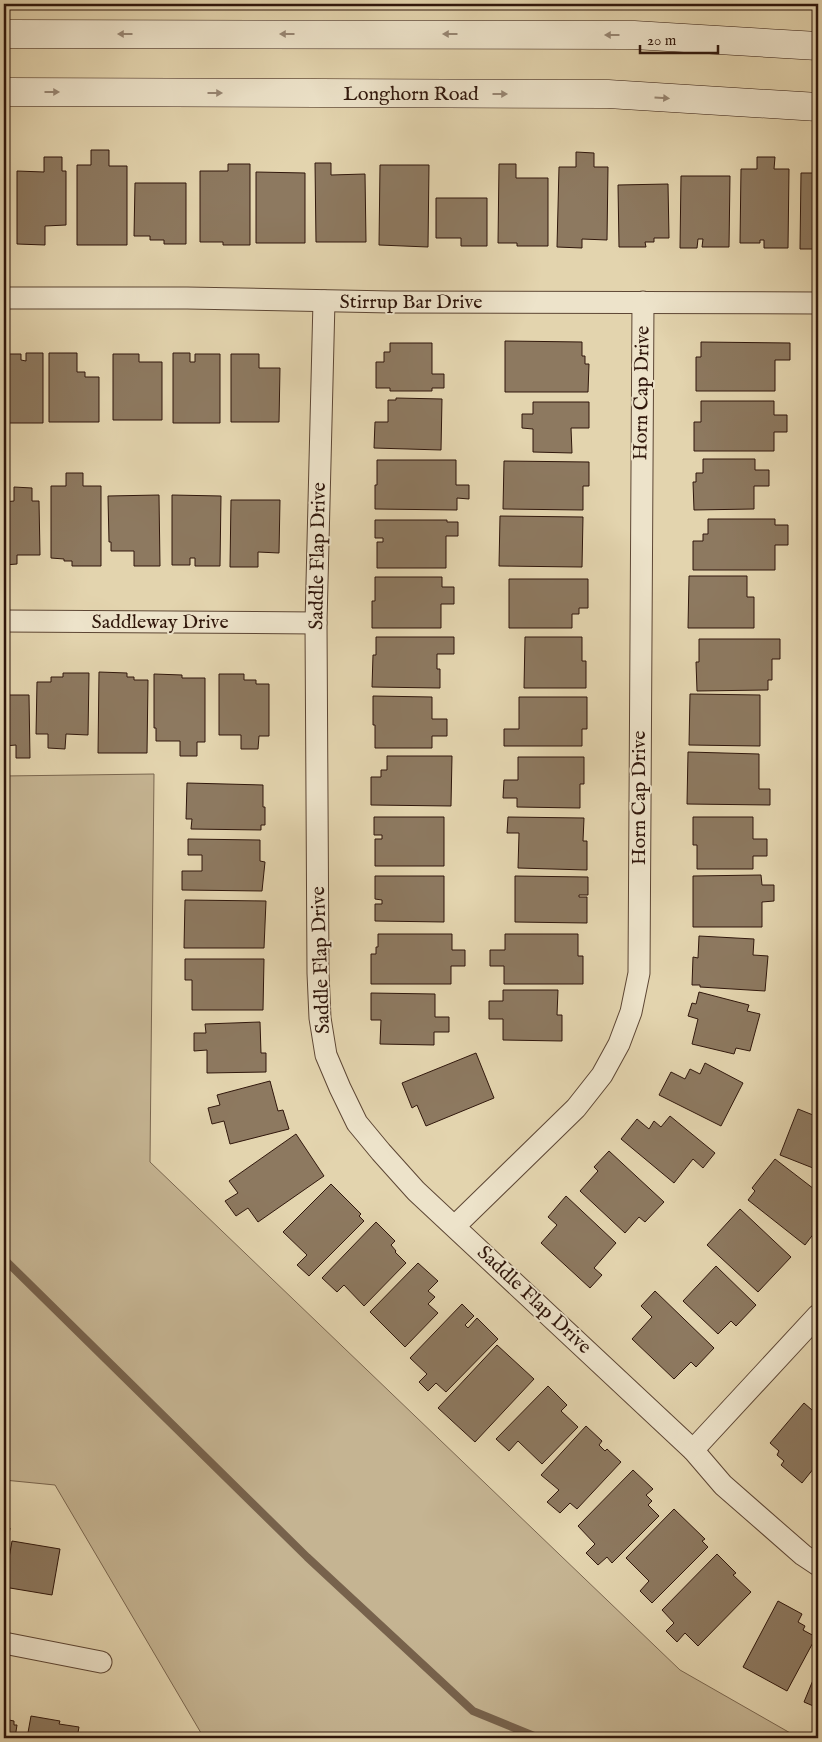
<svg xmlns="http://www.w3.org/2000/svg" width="822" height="1742" viewBox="0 0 822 1742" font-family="'IM FELL English',serif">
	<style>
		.green { fill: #c5b492; stroke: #7a664f }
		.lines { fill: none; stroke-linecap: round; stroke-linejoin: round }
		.stream { stroke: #77624c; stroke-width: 8 }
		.building { fill: #8d7960; stroke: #30170c }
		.minor-casing { stroke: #5d4634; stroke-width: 23 }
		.secondary-casing { stroke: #30170c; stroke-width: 29 }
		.minor { stroke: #ede3ca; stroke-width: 21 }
		.secondary { stroke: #ede3ca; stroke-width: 28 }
		.oneway { fill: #988774 }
		.labels { text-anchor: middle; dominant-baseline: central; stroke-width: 4; stroke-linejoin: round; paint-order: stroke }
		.street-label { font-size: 20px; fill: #30170c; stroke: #ede3ca }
	</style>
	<rect width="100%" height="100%" fill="#e3d4ae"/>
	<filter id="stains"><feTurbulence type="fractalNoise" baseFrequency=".004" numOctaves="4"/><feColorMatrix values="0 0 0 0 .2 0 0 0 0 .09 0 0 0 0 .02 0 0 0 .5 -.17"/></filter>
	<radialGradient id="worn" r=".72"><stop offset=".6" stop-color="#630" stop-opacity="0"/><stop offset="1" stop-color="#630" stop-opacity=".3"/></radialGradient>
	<polygon class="green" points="154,774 150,1162 680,1670 799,1738 204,1738 55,1485 4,1480 4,776"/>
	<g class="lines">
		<polyline class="stream" points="4,1259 307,1557 473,1711 539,1738"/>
	</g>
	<g class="building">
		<polygon points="91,150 109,150 109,166 127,166 127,245 77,245 77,165 91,165"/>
		<polygon points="576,152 594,153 594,167 608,167 607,240 582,239 582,248 557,247 559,167 576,167"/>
		<polygon points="44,157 62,157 62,171 66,171 66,225 45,226 45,245 17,244 17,171 44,172"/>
		<polygon points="757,157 775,157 774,169 789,169 788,248 764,248 764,240 760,240 760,243 740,243 741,169 757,169"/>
		<polygon points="4,163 7,163 5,240 4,240"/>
		<polygon points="315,163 331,163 331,175 365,174 366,242 316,242"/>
		<polygon points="228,164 250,164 250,245 223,245 223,242 200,242 200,171 228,171"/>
		<polygon points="499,164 516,164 516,178 548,178 548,246 517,246 517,243 498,243"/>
		<polygon points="380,165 429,165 428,247 379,245"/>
		<polygon points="256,172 305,173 305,243 256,243"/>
		<polygon points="801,173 818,173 818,235 816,235 816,249 800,249"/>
		<polygon points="681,176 730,176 729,247 702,247 703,239 698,239 697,248 680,248"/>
		<polygon points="135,183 186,183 186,244 164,244 164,240 150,240 150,236 134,236"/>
		<polygon points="668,184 669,238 654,238 654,242 645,242 646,247 619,247 618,185"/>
		<polygon points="436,198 487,198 487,246 461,246 461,238 436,238"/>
		<polygon points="505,341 582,342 582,356 585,356 585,364 589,364 588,392 505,392"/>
		<polygon points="701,342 790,343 790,360 775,360 775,391 696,391 696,357 701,357"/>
		<polygon points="390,343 432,343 432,374 444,374 444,388 432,388 432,391 390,391 390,388 376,388 376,362 384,362 384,352 390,352"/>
		<polygon points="26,353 43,353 43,423 4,423 4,354 21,354 21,360 26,361"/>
		<polygon points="49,353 77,353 77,372 85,372 85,377 99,377 99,422 49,422"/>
		<polygon points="173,353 190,353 190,362 195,362 195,354 220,354 220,423 173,423"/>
		<polygon points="113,354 139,354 139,362 162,362 162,420 113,420"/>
		<polygon points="231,354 259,354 259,368 280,368 279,422 231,422"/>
		<polygon points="396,398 442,399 441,450 374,448 375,422 388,422 388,400 396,400"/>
		<polygon points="701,401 774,401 774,415 787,415 787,432 774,432 774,451 694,451 694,422 701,422"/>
		<polygon points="533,402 589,402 589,428 571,428 572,453 533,452 533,429 522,428 522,414 533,414"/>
		<polygon points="703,459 755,459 755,470 769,470 769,486 754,486 754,509 694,510 693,482 696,482 696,473 703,473"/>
		<polygon points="377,460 456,460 456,485 469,485 469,499 457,498 457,510 375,509 375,485 377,485"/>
		<polygon points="504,461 589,462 589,486 583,486 583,510 503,509"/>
		<polygon points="66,473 83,473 83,486 101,486 101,566 72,566 72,561 64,561 64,559 51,558 51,486 66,486"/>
		<polygon points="14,487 32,488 32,501 39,501 40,555 17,555 17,564 4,565 4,502 14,501"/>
		<polygon points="159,495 160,566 134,566 134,551 111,551 111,542 109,542 108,496"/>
		<polygon points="172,495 221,496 220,566 195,566 195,558 190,558 190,565 172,565"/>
		<polygon points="231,500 280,500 279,553 258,552 258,567 230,567"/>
		<polygon points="500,516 583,517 582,567 499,566"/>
		<polygon points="708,519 775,519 775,525 788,525 788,545 775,545 775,570 693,570 693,541 703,541 703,534 708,534"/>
		<polygon points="375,520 447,520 447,522 458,522 458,536 446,536 446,568 377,568 377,542 383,542 383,538 375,538"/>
		<polygon points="689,576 747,576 747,597 754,597 754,628 688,628"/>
		<polygon points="375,577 442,577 442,587 454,587 454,604 441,604 441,628 372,628 372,601 375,601"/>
		<polygon points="509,579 588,579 588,608 579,608 579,614 572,614 572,628 509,628"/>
		<polygon points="376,637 454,637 454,654 437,654 437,669 440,669 440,688 372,687 373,655 376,655"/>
		<polygon points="525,637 582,637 582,661 586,661 586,688 524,688"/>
		<polygon points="699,639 780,639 780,659 772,659 772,680 768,680 768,690 697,691 696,662 699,662"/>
		<polygon points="99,672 127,673 127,677 134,677 134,680 148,680 147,753 98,753"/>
		<polygon points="63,673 89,673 88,735 66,734 65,749 48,748 48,734 36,734 37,682 51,682 51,677 63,677"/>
		<polygon points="154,674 182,675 182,678 205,678 205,742 197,742 197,756 180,756 180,741 156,741 156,728 154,728"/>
		<polygon points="219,674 244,674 244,680 256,680 256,684 269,684 269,736 259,736 258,749 241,749 241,735 219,735"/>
		<polygon points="4,675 7,675 8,695 29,695 30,758 16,758 16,745 4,746"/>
		<polygon points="690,694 760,695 760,746 689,745"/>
		<polygon points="373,696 432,697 432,719 447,719 447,736 432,736 432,748 375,748 375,725 373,725"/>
		<polygon points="519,697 587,697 587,729 582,729 582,746 504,746 504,729 519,729"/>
		<polygon points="688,752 759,754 759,789 770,789 770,805 687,804"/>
		<polygon points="387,756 452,756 451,806 371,805 371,777 381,777 381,770 387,770"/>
		<polygon points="518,757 584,757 584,784 580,784 580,808 517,807 517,798 503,798 504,780 518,780"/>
		<polygon points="187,783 263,785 263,807 265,807 265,825 261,825 261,830 191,829 192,819 186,819"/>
		<polygon points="374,817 444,817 444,866 375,866 375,839 382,839 382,835 374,835"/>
		<polygon points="508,817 584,818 583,841 587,841 587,870 518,868 519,833 507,833"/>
		<polygon points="693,817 753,817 753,839 767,839 767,856 753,856 753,869 697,869 697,845 693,845"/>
		<polygon points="188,839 260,840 260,861 265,862 262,891 182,890 182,871 202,871 202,855 188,855"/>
		<polygon points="761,875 762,885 774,885 774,901 762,902 762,927 693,927 693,876"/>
		<polygon points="375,876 444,876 444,922 375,921 375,904 382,904 382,900 375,899"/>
		<polygon points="515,876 588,877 588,895 579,895 579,897 587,897 587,923 515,922"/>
		<polygon points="185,900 266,901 264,948 184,948"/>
		<polygon points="378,934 452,934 452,950 465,950 465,966 451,966 451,984 371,984 371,954 376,954 376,947 378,947"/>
		<polygon points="505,934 578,934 578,956 583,956 583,984 504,984 504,966 490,966 490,950 505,950"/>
		<polygon points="699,936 754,939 753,955 768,956 765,991 700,987 700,985 692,985 693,957 698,958"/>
		<polygon points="185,959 264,959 263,1010 192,1010 192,980 185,980"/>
		<polygon points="503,990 558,990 557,1015 562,1015 562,1041 503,1040 503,1019 489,1019 489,1001 503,1001"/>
		<polygon points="699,992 749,1005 747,1011 760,1014 750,1051 736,1048 734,1054 692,1044 698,1019 688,1016 692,1003 696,1004"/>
		<polygon points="371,993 435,994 435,1017 449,1017 449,1032 434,1032 434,1045 380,1044 381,1020 371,1020"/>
		<polygon points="260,1022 261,1053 266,1053 266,1072 207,1073 207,1050 194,1051 194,1033 206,1033 205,1024"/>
		<polygon points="476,1053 494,1098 426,1126 417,1105 412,1108 402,1083"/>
		<polygon points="705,1063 743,1083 721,1126 659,1095 671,1072 685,1079 690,1069 700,1074"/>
		<polygon points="818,1064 818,1080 814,1078"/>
		<polygon points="270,1081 278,1111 283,1110 289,1129 230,1144 224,1121 212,1124 208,1108 220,1105 217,1095"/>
		<polygon points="798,1109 818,1117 818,1170 780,1155"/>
		<polygon points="670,1116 715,1153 703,1168 693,1159 674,1183 621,1139 637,1119 649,1129 654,1121 661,1127"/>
		<polygon points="296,1134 324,1176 258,1222 248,1208 236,1216 225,1201 238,1193 229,1181"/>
		<polygon points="609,1151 664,1202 645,1222 639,1217 625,1233 580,1191 598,1171 594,1167"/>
		<polygon points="775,1159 814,1189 817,1186 818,1187 818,1228 805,1245 748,1200 755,1191 752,1188"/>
		<polygon points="331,1184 361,1214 359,1216 364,1221 309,1276 297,1265 307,1255 283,1232"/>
		<polygon points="566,1196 616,1243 594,1268 602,1275 590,1288 541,1243 557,1225 548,1217"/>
		<polygon points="740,1209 791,1257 758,1292 707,1245"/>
		<polygon points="376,1222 395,1241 391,1245 396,1251 395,1252 406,1263 364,1306 344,1285 337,1292 322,1278"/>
		<polygon points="418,1263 438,1281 428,1291 435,1297 428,1304 438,1313 405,1347 370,1312"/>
		<polygon points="716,1266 756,1305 736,1326 731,1321 718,1334 683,1301"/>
		<polygon points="655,1291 714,1348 696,1367 691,1362 674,1379 632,1339 652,1317 641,1306"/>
		<polygon points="462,1304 474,1316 465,1325 468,1328 477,1318 498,1339 446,1392 436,1383 428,1391 419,1382 427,1374 410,1358"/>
		<polygon points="497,1345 534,1379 475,1442 438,1408"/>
		<polygon points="548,1386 567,1405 561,1411 578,1427 542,1464 518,1441 509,1451 496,1439"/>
		<polygon points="804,1403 812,1410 818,1403 818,1463 802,1483 781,1465 784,1461 777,1455 779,1451 770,1443"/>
		<polygon points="586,1426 602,1441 599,1445 605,1451 607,1449 621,1462 577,1509 570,1503 560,1513 547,1502 559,1490 541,1475"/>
		<polygon points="633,1470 653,1489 646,1495 652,1501 648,1505 659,1516 612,1563 607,1557 598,1565 586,1553 595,1544 578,1526"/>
		<polygon points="674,1509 705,1539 702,1541 708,1547 652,1603 640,1591 649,1581 626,1558"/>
		<polygon points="4,1521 6,1521 5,1528 10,1528 4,1563"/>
		<polygon points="12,1541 60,1549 52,1595 4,1587"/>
		<polygon points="717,1554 736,1573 733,1575 751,1592 698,1646 685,1633 677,1642 666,1631 674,1623 662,1610"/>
		<polygon points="778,1601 802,1614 798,1622 805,1626 803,1630 816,1637 787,1691 743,1667"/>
		<polygon points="818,1668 818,1708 804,1702"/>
		<polygon points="31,1716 60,1721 59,1724 79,1727 77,1738 27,1738"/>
		<polygon points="4,1719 14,1721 14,1725 17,1725 15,1738 4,1738"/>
		<polygon points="87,1733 109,1737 109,1738 86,1738"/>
	</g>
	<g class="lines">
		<g class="minor-casing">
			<g id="minor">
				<polyline points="4,298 187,298 391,302 818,303"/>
				<polyline points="324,301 316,623 318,973 320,1018 326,1055 340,1088 357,1123 381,1152 416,1191 693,1450 723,1485 803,1555 818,1565"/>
				<polyline points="4,621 316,623"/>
				<polyline points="455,1226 576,1108 602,1075 619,1044 631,1012 639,973 643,302"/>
				<polyline points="693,1450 818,1315"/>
				<polyline points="4,1643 101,1662"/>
			</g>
		</g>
		<g class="secondary-casing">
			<g id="secondary">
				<polyline points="4,34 634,35 818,46"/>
				<polyline points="4,92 608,94 818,107"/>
			</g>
		</g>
		<use href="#minor" class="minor"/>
		<use href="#secondary" class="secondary"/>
	</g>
	<defs><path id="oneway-solid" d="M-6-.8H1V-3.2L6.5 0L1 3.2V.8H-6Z" transform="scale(1.25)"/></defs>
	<g class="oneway">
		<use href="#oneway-solid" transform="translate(125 34) rotate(-180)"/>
		<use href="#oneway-solid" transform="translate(287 34) rotate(-180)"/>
		<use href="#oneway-solid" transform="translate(450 34) rotate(-180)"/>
		<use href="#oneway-solid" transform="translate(612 35) rotate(-180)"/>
		<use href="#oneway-solid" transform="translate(52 92)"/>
		<use href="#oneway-solid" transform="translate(215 93)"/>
		<use href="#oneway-solid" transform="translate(500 94)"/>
		<use href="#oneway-solid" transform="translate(662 98) rotate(4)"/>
	</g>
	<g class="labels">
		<g class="street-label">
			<text x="411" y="94">Longhorn Road</text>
			<text x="411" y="302">Stirrup Bar Drive</text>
			<text transform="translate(642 393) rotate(-89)">Horn Cap Drive</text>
			<text transform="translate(318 556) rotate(-89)">Saddle Flap Drive</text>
			<text x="160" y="622">Saddleway Drive</text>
			<text transform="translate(639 798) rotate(-90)">Horn Cap Drive</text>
			<text transform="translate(321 960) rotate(-92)">Saddle Flap Drive</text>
			<text transform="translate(534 1300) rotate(43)">Saddle Flap Drive</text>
		</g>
	</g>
	<rect width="822" height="1742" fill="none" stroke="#e3d4ae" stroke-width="20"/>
	<rect x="5" y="5" width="812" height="1732" fill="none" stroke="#30170c" stroke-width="2.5"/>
	<rect x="10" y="10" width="802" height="1722" fill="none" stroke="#30170c"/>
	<path d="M640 45v8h78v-8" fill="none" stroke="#30170c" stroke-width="2.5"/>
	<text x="647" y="45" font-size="15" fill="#30170c" stroke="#ede3ca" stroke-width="4" paint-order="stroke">20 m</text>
	<rect width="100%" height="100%" filter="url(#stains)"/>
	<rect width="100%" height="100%" fill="url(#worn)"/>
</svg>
